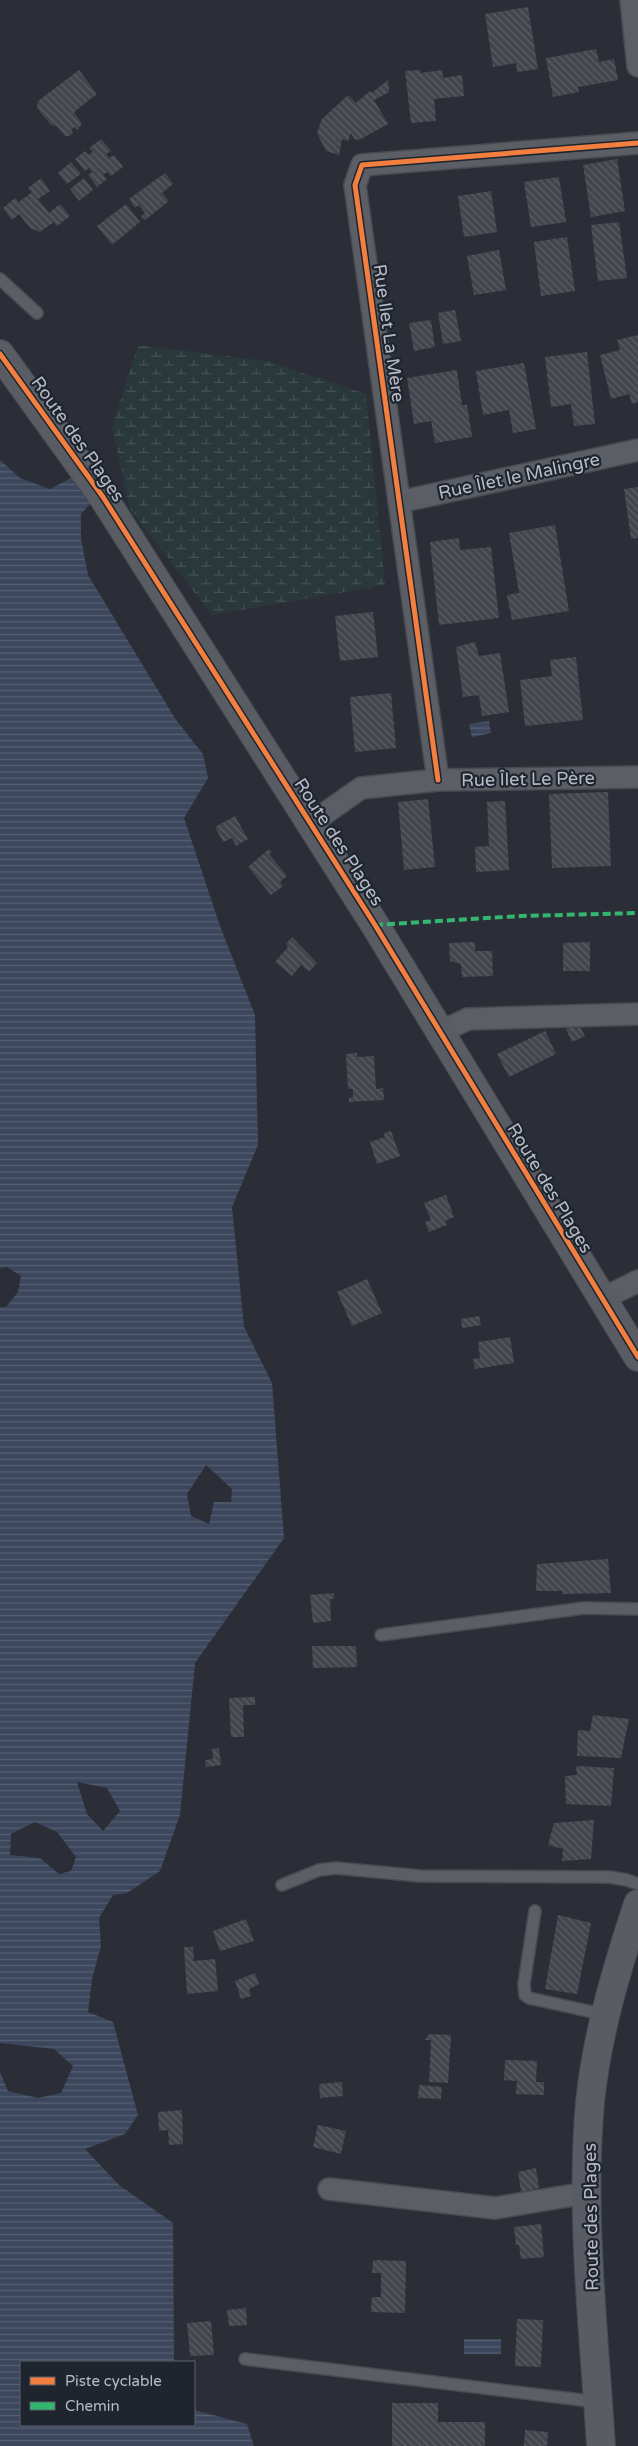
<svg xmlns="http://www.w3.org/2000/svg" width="638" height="2446" viewBox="0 0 638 2446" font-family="'Varela Round',sans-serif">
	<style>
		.wetland { fill: url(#wetland-marsh) }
		.water { fill: url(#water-rules); fill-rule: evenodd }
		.building { fill: url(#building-back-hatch) }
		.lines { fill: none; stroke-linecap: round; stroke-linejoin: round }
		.lane-casing { stroke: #484b50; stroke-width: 14 }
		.street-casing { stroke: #484b50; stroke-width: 24 }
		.secondary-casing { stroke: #454950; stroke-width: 30 }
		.lane { stroke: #5b5e64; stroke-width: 11 }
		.street { stroke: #5b5e64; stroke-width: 21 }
		.secondary { stroke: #595c62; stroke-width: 28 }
		.quiet { stroke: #33b770; stroke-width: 4; stroke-dasharray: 8 4; stroke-linecap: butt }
		.cycleway-casing { stroke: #1f252f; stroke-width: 8 }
		.cycleway { stroke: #f27e40; stroke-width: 5 }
		.labels { text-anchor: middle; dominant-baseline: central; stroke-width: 4.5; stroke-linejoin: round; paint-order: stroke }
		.street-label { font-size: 18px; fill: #b6bbc6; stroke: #1f252f }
	</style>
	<defs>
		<pattern id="wetland-marsh" width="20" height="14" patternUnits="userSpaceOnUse" patternTransform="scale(1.25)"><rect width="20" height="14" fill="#29383b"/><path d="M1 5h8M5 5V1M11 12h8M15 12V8" fill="none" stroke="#465356"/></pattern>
		<pattern id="water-rules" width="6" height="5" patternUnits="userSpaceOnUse" patternTransform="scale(1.25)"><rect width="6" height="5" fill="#3c475d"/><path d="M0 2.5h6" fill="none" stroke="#566073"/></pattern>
		<pattern id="building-back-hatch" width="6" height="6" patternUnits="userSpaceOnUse" patternTransform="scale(1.25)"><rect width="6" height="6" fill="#42454b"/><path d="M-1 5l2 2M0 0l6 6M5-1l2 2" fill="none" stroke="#5b5e63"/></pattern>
	</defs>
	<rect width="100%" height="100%" fill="#2b2e36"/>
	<polygon class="wetland" points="138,345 267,361 366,394 385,585 212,615 130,509 112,427"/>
	<g class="water">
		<path d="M 0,460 L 20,478 L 50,489 L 73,477 L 92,502 L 81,514 L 81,539 L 88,575 L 176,720 L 203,754 L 208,778 L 184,818 L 220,926 L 255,1015 L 258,1145 L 232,1207 L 244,1327 L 272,1383 L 284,1538 L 195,1663 L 180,1815 L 160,1871 L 127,1893 L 113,1895 L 99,1918 L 101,1946 L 92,1979 L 88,2012 L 113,2022 L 138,2115 L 125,2134 L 85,2149 L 119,2185 L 173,2223 L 174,2362 L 21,2362 L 21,2425 L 194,2425 L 194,2410 L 247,2424 L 254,2446 L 0,2446 L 0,2072 L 8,2091 L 38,2098 L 61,2093 L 73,2066 L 54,2049 L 0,2043 L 0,1307 L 6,1307 L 18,1292 L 21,1276 L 7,1267 L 0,1268 ZM 206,1465 L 232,1489 L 231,1502 L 214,1502 L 209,1524 L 191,1516 L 187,1494 ZM 77,1782 L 107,1788 L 120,1811 L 103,1831 L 87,1814 ZM 35,1822 L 57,1832 L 76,1857 L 71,1871 L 59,1874 L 40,1858 L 10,1855 L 11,1834 Z"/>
		<polygon points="489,721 491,733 472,737 469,724"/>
		<rect x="464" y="2339" width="37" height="15"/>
	</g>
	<g class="building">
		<polygon points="528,7 538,69 517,72 516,63 493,67 485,14"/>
		<polygon points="596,49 599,62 614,59 618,80 578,87 579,92 553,97 546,58"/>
		<polygon points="79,70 97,94 74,112 82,124 77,130 75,127 71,130 73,133 69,136 65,136 56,126 51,125 37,108 38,101"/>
		<polygon points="420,70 421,73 442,70 443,78 462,75 464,96 434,99 436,121 411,123 405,71"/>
		<polygon points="388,80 389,92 374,100 388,124 359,140 354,139 351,133 348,141 342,139 339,155 326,151 317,133 322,119 348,95 356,103 370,91 372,93"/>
		<polygon points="101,139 111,151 106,154 109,158 114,155 123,167 111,176 107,172 103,175 107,179 97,187 88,175 92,172 89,168 85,171 75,159 85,151 88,155 93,152 89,148"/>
		<polygon points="617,159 625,211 591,217 583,165"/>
		<polygon points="71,162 81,174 67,184 58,173"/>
		<polygon points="165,173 173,184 162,193 169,201 145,220 141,216 145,213 139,205 135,208 129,199"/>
		<polygon points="559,177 566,222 531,227 524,182"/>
		<polygon points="41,178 50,191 38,199 49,213 60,204 70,216 57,226 54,222 40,232 30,228 19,214 12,220 3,208 15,198 19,202 32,192 28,188"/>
		<polygon points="84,178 93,190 79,201 70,189"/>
		<polygon points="491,191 497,232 464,237 458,196"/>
		<polygon points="126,204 140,222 112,245 97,226"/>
		<polygon points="619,222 627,278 598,281 591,225"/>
		<polygon points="567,237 575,291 541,296 534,242"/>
		<polygon points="499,250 506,290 474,295 467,256"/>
		<polygon points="455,310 461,341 443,344 438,313"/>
		<polygon points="431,320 435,347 414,351 409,323"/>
		<polygon points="638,335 638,402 632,404 629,394 611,399 600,355 620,350 617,340"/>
		<polygon points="587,352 595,424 574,426 571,404 551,407 545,357"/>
		<polygon points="524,363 536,429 513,433 509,410 483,415 476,371"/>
		<polygon points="457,370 462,405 467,405 472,437 435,443 431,421 414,424 407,378"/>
		<polygon points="638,487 638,538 631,539 624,489"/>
		<polygon points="555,525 569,611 512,620 507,595 519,593 509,533"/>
		<polygon points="459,538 460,550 491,547 499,618 439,625 430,542"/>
		<polygon points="373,612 378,657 340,661 335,616"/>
		<polygon points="475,642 479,656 500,653 509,712 482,716 479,695 463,697 456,647"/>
		<polygon points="576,657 583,720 525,726 520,680 552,676 550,660"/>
		<polygon points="391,693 396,748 355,752 350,697"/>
		<polygon points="608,792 611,866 552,868 549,794"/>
		<polygon points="428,799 435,867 404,870 398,802"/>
		<polygon points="505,801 509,870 476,872 475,847 489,846 487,802"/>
		<polygon points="235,816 248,839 236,846 232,838 223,842 215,827"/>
		<polygon points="269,849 272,852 269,854 287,876 280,882 283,886 271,895 248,867"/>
		<polygon points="292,937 317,963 309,972 301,965 292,976 275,962 288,947 286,944"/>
		<polygon points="475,942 475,951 492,951 493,976 462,977 461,964 450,961 449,943"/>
		<polygon points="590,942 590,971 563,971 563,943"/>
		<polygon points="574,1025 576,1029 580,1027 585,1036 572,1042 566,1029"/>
		<polygon points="545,1031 556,1054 509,1077 497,1054"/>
		<polygon points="357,1053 357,1057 374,1056 376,1089 383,1088 384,1100 349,1102 349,1098 353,1097 353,1089 348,1089 346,1054"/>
		<polygon points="391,1131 400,1156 377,1164 370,1142 385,1137 384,1133"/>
		<polygon points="446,1195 454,1217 445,1221 447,1225 429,1232 425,1222 431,1220 424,1203"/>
		<polygon points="367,1279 382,1313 352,1326 337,1292"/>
		<polygon points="479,1316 481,1325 462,1328 461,1319"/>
		<polygon points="510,1337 514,1363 475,1369 473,1359 480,1358 478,1342"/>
		<polygon points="608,1559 611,1593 562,1594 563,1591 536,1591 537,1564"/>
		<polygon points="334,1593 334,1599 330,1599 331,1621 313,1623 310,1595"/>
		<polygon points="312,1646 356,1646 357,1667 313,1668"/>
		<polygon points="255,1697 255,1705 243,1705 244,1737 231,1737 229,1698"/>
		<polygon points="593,1715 629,1719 621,1758 577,1756 578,1730 590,1731"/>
		<polygon points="219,1748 221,1765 206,1767 205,1760 213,1759 212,1749"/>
		<polygon points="576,1766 614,1768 611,1806 566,1804 565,1776 577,1775"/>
		<polygon points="594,1820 591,1859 562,1861 563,1849 548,1845 554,1823"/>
		<polygon points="558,1915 591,1923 577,1994 545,1989"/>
		<polygon points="246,1919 254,1941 220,1951 213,1931"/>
		<polygon points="184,1947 193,1947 194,1961 215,1959 218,1991 187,1994"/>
		<polygon points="255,1973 259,1984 249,1989 251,1996 241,1999 235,1981"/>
		<polygon points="429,2034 451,2035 448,2083 429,2082 431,2040 425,2040"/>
		<polygon points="505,2060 537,2061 536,2082 544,2082 544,2095 516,2094 517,2081 504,2080"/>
		<polygon points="342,2082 343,2096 320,2098 319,2084"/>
		<polygon points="419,2085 442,2087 441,2099 418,2098"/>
		<polygon points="182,2110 183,2144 169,2145 168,2130 159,2131 158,2112"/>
		<polygon points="318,2125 346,2131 341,2154 313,2147"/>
		<polygon points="536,2168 539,2188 521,2192 518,2172"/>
		<polygon points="541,2224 544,2257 521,2259 519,2245 516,2245 514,2227"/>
		<polygon points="373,2260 406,2261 405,2313 371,2312 372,2297 381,2297 381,2273 372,2273"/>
		<polygon points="246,2308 247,2325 229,2326 227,2310"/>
		<polygon points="517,2319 543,2320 541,2367 515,2366"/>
		<polygon points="211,2321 214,2355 190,2356 187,2323"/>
		<polygon points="392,2403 438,2403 438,2422 485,2422 485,2446 392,2446"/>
		<polygon points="525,2430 548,2432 547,2446 524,2446"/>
	</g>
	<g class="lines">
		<g class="lane-casing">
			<g id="lane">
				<polyline points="0,279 37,313"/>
				<polyline points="381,1635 584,1608 638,1609"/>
				<polyline points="282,1885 319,1870 336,1868 420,1876 609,1877 627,1880 638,1884"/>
				<polyline points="535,1911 524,1984 525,1995 529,1998 606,2015"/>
				<polyline points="245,2359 598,2402"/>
			</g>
		</g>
		<g class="street-casing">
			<g id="street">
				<polyline points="631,0 638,66"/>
				<polyline points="399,502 638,450"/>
				<polyline points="438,780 355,185 362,165 638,143"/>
				<polyline points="310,824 361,788 438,780 638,777"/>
				<polyline points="440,1032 468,1019 638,1014"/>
				<polyline points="602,1299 638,1281"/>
				<polyline points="329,2189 495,2208 586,2193"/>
			</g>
		</g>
		<g class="secondary-casing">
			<g id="secondary">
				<polyline points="0,354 103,497 375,925 638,1357"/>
				<path d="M 601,2446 C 594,2334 580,2214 590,2102 C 597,2034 617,1968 638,1904"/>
			</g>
		</g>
		<use href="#lane" class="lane"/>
		<use href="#street" class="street"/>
		<use href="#secondary" class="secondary"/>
		<polyline class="quiet" points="375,925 521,916 638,913"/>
		<g class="cycleway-casing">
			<g id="cycleway">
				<polyline points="0,354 103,497 375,925 638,1357"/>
				<polyline points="438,780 355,185 362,165 638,143"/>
			</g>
		</g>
		<use href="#cycleway" class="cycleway"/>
	</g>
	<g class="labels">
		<g class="street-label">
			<text transform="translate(389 333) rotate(82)">Rue Ilet La Mère</text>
			<text transform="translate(78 439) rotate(55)">Route des Plages</text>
			<text transform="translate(519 476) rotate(-12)">Rue Îlet le Malingre</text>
			<text transform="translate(528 779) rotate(-1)">Rue Îlet Le Père</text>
			<text transform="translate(339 842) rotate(57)">Route des Plages</text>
			<text transform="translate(550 1188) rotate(59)">Route des Plages</text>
			<text transform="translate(591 2217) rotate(-91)">Route des Plages</text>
		</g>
	</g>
	<rect x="20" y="2361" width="175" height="65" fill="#1f252f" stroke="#5b616b"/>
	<rect x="30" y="2377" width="25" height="8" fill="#f27e40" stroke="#5b616b"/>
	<text x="65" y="2386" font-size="15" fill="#b6bbc6">Piste cyclable</text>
	<rect x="30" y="2402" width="25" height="8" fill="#33b770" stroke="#5b616b"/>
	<text x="65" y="2411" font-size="15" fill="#b6bbc6">Chemin</text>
</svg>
